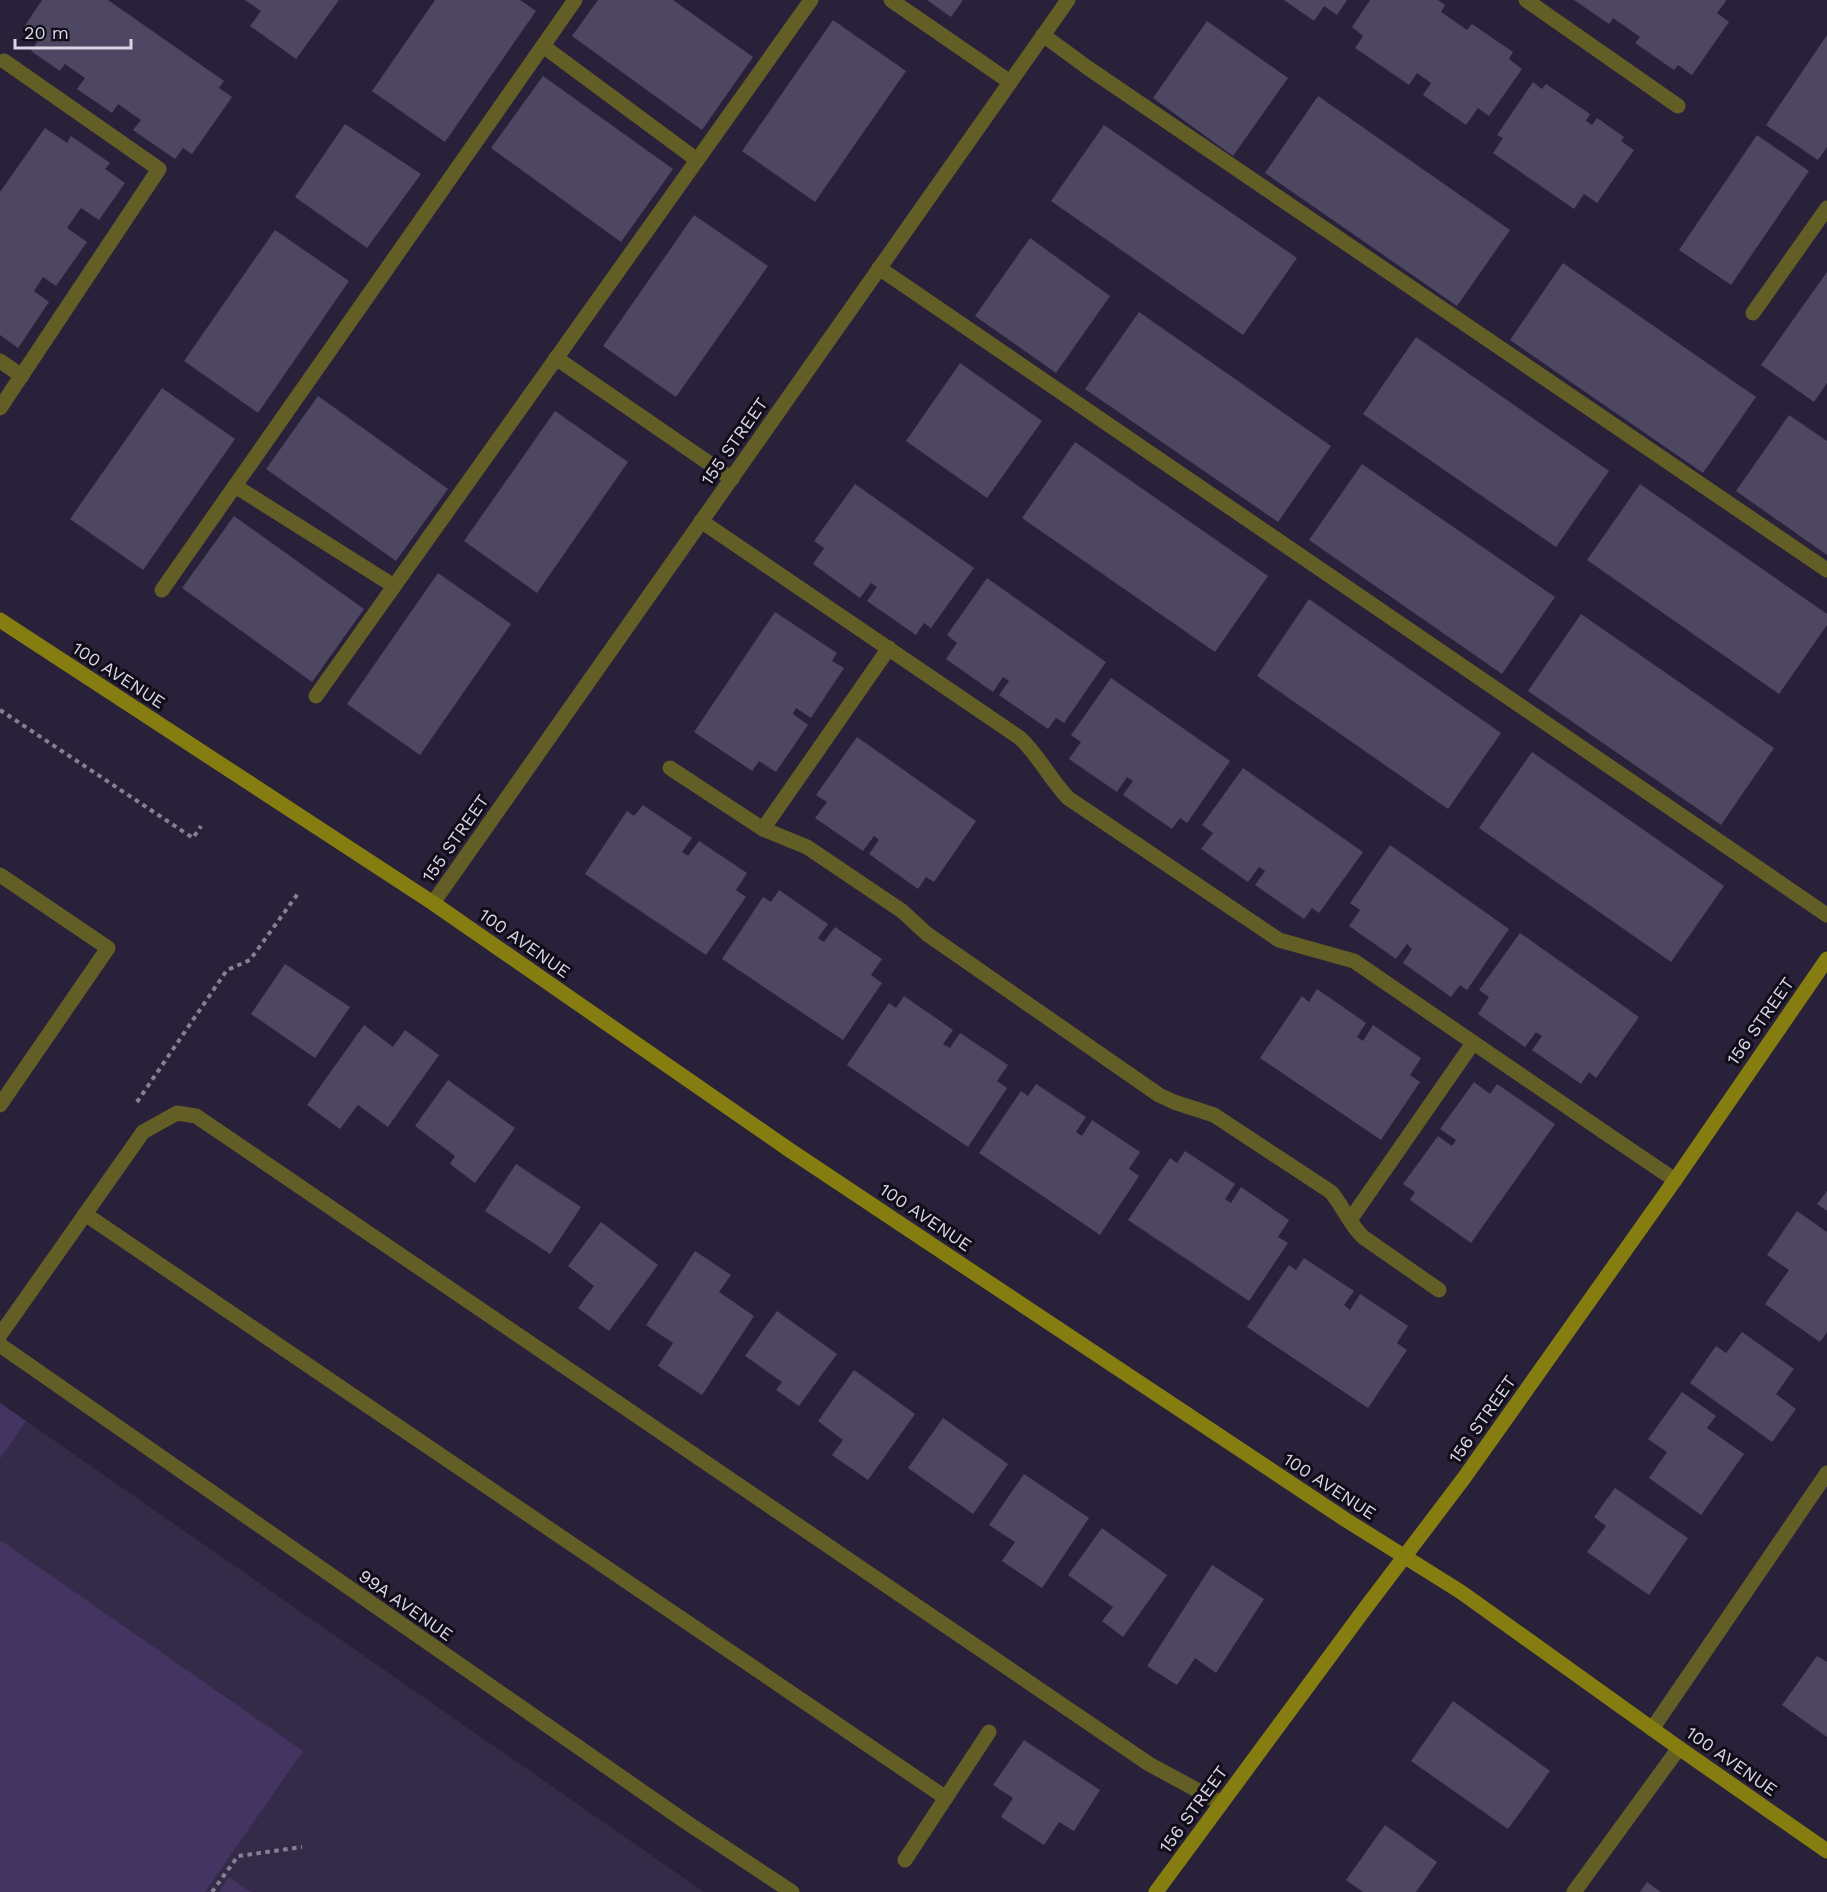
<svg xmlns="http://www.w3.org/2000/svg" width="1827" height="1892" viewBox="0 0 1827 1892" font-family="'Work Sans',sans-serif">
	<style>
		.built { fill: #342b49 }
		.green { fill: #433462 }
		.building { fill: #4e4762 }
		.lines { fill: none; stroke-linecap: round; stroke-linejoin: round }
		.path { stroke: #868094; stroke-width: 4; stroke-dasharray: 4.5 4.5; stroke-linecap: butt }
		.lane { stroke: #635e25; stroke-width: 15 }
		.street { stroke: #635e25; stroke-width: 15 }
		.secondary { stroke: #857d10; stroke-width: 15 }
		.labels { text-anchor: middle; dominant-baseline: central; stroke-width: 6; stroke-linejoin: round; paint-order: stroke }
		.street-label { font-size: 18px; fill: #dad6e6; stroke: #100d18 }
	</style>
	<rect width="100%" height="100%" fill="#29213a"/>
	<polygon class="built" points="26,1421 704,1892 0,1892 0,1459"/>
	<g class="green">
		<polygon points="0,1403 26,1421 0,1459"/>
		<polygon points="0,1540 303,1751 205,1892 0,1892"/>
		<polygon points="229,1877 251,1892 219,1892"/>
	</g>
	<g class="building">
		<polygon points="42,0 108,0 224,81 219,88 232,97 192,154 183,148 175,159 133,130 141,120 118,104 112,113 77,89 85,78 65,64 60,71 31,51 40,38 24,27"/>
		<polygon points="245,0 339,0 296,59 250,26 261,11"/>
		<polygon points="435,0 520,0 536,11 445,142 372,91"/>
		<polygon points="598,0 673,0 753,57 702,130 572,36"/>
		<polygon points="927,0 963,0 951,17"/>
		<polygon points="1284,0 1347,0 1337,15 1324,6 1314,21"/>
		<polygon points="1370,0 1438,0 1445,5 1441,12 1467,30 1472,24 1513,52 1509,59 1522,69 1489,116 1478,108 1466,125 1423,95 1431,83 1417,73 1409,85 1355,48 1363,36 1352,27"/>
		<polygon points="1574,0 1725,0 1726,1 1717,13 1729,22 1692,75 1678,65 1674,70 1635,43 1640,37 1613,18 1609,24"/>
		<polygon points="833,20 906,71 815,202 742,151"/>
		<polygon points="1207,21 1288,78 1233,156 1153,98"/>
		<polygon points="1827,35 1827,147 1818,160 1766,125"/>
		<polygon points="543,76 673,169 621,242 491,148"/>
		<polygon points="1533,82 1542,89 1546,84 1590,114 1586,121 1592,125 1597,118 1624,137 1621,141 1634,150 1597,203 1584,194 1574,209 1493,153 1503,138 1497,135"/>
		<polygon points="1318,96 1510,230 1457,306 1265,173"/>
		<polygon points="345,124 421,174 367,248 295,197"/>
		<polygon points="1104,125 1297,258 1243,335 1051,201"/>
		<polygon points="45,128 67,143 71,136 110,163 105,169 125,183 99,220 81,208 67,228 87,242 56,286 43,277 34,291 49,302 18,348 0,335 0,192"/>
		<polygon points="1757,135 1809,171 1731,285 1679,250"/>
		<polygon points="694,215 768,266 676,397 603,346"/>
		<polygon points="275,230 349,281 258,413 184,361"/>
		<polygon points="1030,238 1110,296 1056,373 975,316"/>
		<polygon points="1563,263 1756,397 1703,473 1510,340"/>
		<polygon points="1827,272 1827,383 1814,402 1761,365"/>
		<polygon points="1139,312 1331,446 1278,522 1085,389"/>
		<polygon points="1416,337 1609,471 1556,547 1363,414"/>
		<polygon points="960,363 1042,421 987,498 906,441"/>
		<polygon points="162,388 235,439 143,570 70,519"/>
		<polygon points="318,396 448,489 396,561 266,469"/>
		<polygon points="555,411 628,462 537,593 464,541"/>
		<polygon points="1789,415 1827,441 1827,555 1736,491"/>
		<polygon points="1075,442 1268,576 1215,652 1022,518"/>
		<polygon points="1362,464 1555,597 1502,674 1309,540"/>
		<polygon points="855,484 974,568 931,628 924,623 916,635 867,601 877,587 871,583 860,598 813,564 824,548 814,541"/>
		<polygon points="1640,484 1827,614 1827,625 1779,694 1587,560"/>
		<polygon points="234,516 364,609 312,682 182,588"/>
		<polygon points="438,573 511,624 420,755 347,704"/>
		<polygon points="987,578 1106,662 1064,723 1056,718 1048,729 999,695 1009,681 1003,677 993,692 946,659 957,643 947,635"/>
		<polygon points="1309,599 1501,733 1448,809 1257,676"/>
		<polygon points="775,612 837,653 832,661 844,668 811,718 796,708 793,714 808,725 776,772 759,761 752,771 694,732"/>
		<polygon points="1581,614 1774,748 1721,825 1528,691"/>
		<polygon points="1111,678 1230,761 1187,823 1180,818 1172,829 1123,795 1133,781 1127,777 1117,792 1069,759 1081,742 1071,735"/>
		<polygon points="857,737 976,821 934,882 926,877 918,889 869,854 879,840 874,836 863,851 815,818 827,802 816,795"/>
		<polygon points="1532,752 1724,886 1671,962 1479,828"/>
		<polygon points="1243,768 1363,852 1319,913 1312,908 1304,919 1255,885 1265,871 1259,867 1248,882 1201,849 1213,833 1202,825"/>
		<polygon points="643,805 692,838 682,852 688,856 699,841 747,873 736,890 746,897 706,955 585,874 627,811 634,816"/>
		<polygon points="1390,845 1509,929 1467,990 1460,985 1451,997 1403,963 1412,949 1407,944 1396,959 1349,926 1360,910 1350,903"/>
		<polygon points="779,890 828,924 818,938 824,942 835,927 882,959 871,975 882,983 843,1040 722,959 763,897 771,902"/>
		<polygon points="1520,933 1639,1017 1596,1078 1589,1072 1581,1084 1532,1050 1542,1036 1536,1032 1525,1047 1478,1014 1489,997 1479,990"/>
		<polygon points="285,964 350,1007 315,1058 251,1014"/>
		<polygon points="1317,989 1366,1023 1357,1037 1363,1041 1373,1025 1421,1058 1410,1075 1420,1082 1381,1140 1260,1058 1302,996 1309,1002"/>
		<polygon points="904,996 953,1030 943,1044 950,1048 960,1033 1008,1065 997,1081 1007,1088 968,1147 847,1065 889,1003 896,1008"/>
		<polygon points="364,1025 393,1047 405,1030 439,1055 388,1127 358,1105 340,1129 307,1105"/>
		<polygon points="448,1080 515,1128 475,1183 450,1164 455,1156 415,1126"/>
		<polygon points="1474,1082 1490,1094 1497,1084 1555,1124 1471,1243 1410,1200 1415,1192 1403,1184 1438,1136 1452,1146 1456,1140 1440,1129"/>
		<polygon points="1036,1084 1086,1117 1076,1132 1082,1136 1092,1120 1140,1152 1129,1169 1139,1176 1100,1235 979,1153 1021,1091 1028,1096"/>
		<polygon points="1185,1151 1235,1184 1225,1199 1231,1203 1241,1187 1289,1220 1278,1237 1288,1243 1249,1301 1128,1220 1170,1158 1177,1163"/>
		<polygon points="516,1164 581,1207 550,1254 485,1211"/>
		<polygon points="1827,1191 1827,1211 1817,1204"/>
		<polygon points="1797,1211 1827,1232 1827,1332 1820,1342 1765,1304 1789,1270 1767,1255"/>
		<polygon points="601,1222 658,1265 609,1331 578,1308 594,1286 568,1266"/>
		<polygon points="695,1251 731,1275 719,1292 754,1316 702,1395 658,1366 673,1343 646,1325"/>
		<polygon points="1304,1258 1354,1291 1344,1305 1350,1310 1360,1294 1408,1326 1397,1343 1407,1350 1368,1408 1247,1327 1289,1265 1296,1270"/>
		<polygon points="777,1311 837,1354 799,1406 776,1390 782,1382 745,1356"/>
		<polygon points="1742,1332 1794,1369 1776,1394 1796,1409 1772,1442 1690,1383 1716,1346 1726,1353"/>
		<polygon points="854,1370 915,1414 868,1480 832,1455 843,1440 818,1421"/>
		<polygon points="1682,1392 1716,1416 1707,1428 1744,1454 1701,1515 1649,1478 1667,1452 1648,1439"/>
		<polygon points="943,1418 1008,1464 973,1514 908,1468"/>
		<polygon points="1024,1474 1089,1518 1042,1588 1002,1561 1015,1542 989,1525"/>
		<polygon points="1615,1488 1688,1538 1649,1595 1587,1552 1606,1526 1594,1517"/>
		<polygon points="1102,1528 1167,1575 1123,1637 1102,1621 1113,1607 1068,1575"/>
		<polygon points="1212,1565 1264,1599 1216,1673 1195,1658 1177,1685 1147,1666"/>
		<polygon points="1817,1656 1827,1662 1827,1737 1782,1705"/>
		<polygon points="1453,1701 1550,1771 1508,1829 1411,1761"/>
		<polygon points="1024,1740 1100,1790 1074,1831 1059,1822 1044,1845 1001,1817 1013,1798 993,1785"/>
		<polygon points="1385,1825 1437,1862 1416,1892 1363,1892 1346,1880"/>
		<polygon points="1647,1882 1661,1892 1640,1892"/>
	</g>
	<g class="lines">
		<g class="path">
			<polyline points="0,710 193,838 201,826"/>
			<polyline points="137,1102 227,970 250,960 299,892"/>
			<polyline points="212,1892 238,1856 302,1847"/>
		</g>
		<g class="lane">
			<polyline points="891,0 1010,82"/>
			<polyline points="1526,0 1678,106"/>
			<polyline points="1043,35 1088,68 1827,570"/>
			<polyline points="543,46 697,160"/>
			<polyline points="879,268 1827,915"/>
			<polyline points="1753,313 1827,208"/>
			<polyline points="556,358 732,479"/>
			<polyline points="0,361 22,376"/>
			<polyline points="0,408 159,169 4,61"/>
			<polyline points="235,486 394,586"/>
			<path d="M 701,521 L 1020,738 C 1039,756 1050,779 1068,798 L 1279,940 L 1354,961 L 1604,1132"/>
			<polyline points="162,590 575,0"/>
			<polyline points="316,696 811,0"/>
			<path d="M 670,768 L 763,829 L 807,847 L 902,911 L 927,934 L 1159,1095 L 1174,1102 L 1214,1115 L 1331,1192 C 1343,1206 1349,1224 1363,1237 L 1439,1290"/>
			<polyline points="763,829 889,648"/>
			<polyline points="0,875 108,948 0,1105"/>
			<polyline points="85,1214 946,1798"/>
			<polyline points="1350,1220 1473,1043"/>
			<polyline points="0,1335 143,1132 177,1113 196,1116 1149,1764 1221,1803"/>
			<polyline points="1652,1729 1827,1473"/>
			<polyline points="905,1860 989,1732"/>
			<polyline points="1574,1892 1679,1748"/>
		</g>
		<g class="street">
			<polyline points="433,903 1068,0"/>
			<polyline points="1604,1132 1675,1180"/>
			<polyline points="0,1345 686,1822 792,1892"/>
		</g>
		<g class="secondary">
			<polyline points="0,620 433,903 788,1149 923,1239 1346,1520 1461,1592 1679,1748 1827,1851"/>
			<polyline points="1156,1892 1364,1610 1464,1478 1675,1180 1827,959"/>
		</g>
	</g>
	<g class="labels">
		<g class="street-label">
			<text transform="translate(734 441) rotate(-55)">155 STREET</text>
			<text transform="translate(119 675) rotate(33)">100 AVENUE</text>
			<text transform="translate(455 838) rotate(-55)">155 STREET</text>
			<text transform="translate(525 943) rotate(35)">100 AVENUE</text>
			<text transform="translate(1760 1021) rotate(-55)">156 STREET</text>
			<text transform="translate(926 1217) rotate(34)">100 AVENUE</text>
			<text transform="translate(1482 1419) rotate(-55)">156 STREET</text>
			<text transform="translate(1330 1486) rotate(33)">100 AVENUE</text>
			<text transform="translate(406 1605) rotate(35)">99A AVENUE</text>
			<text transform="translate(1732 1761) rotate(35)">100 AVENUE</text>
			<text transform="translate(1193 1809) rotate(-54)">156 STREET</text>
		</g>
	</g>
	<path d="M15 39v9h116v-9" fill="none" stroke="#dad6e6" stroke-width="3"/>
	<text x="24" y="39" font-size="18" fill="#dad6e6" stroke="#100d18" stroke-width="4.5" paint-order="stroke">20 m</text>
</svg>
